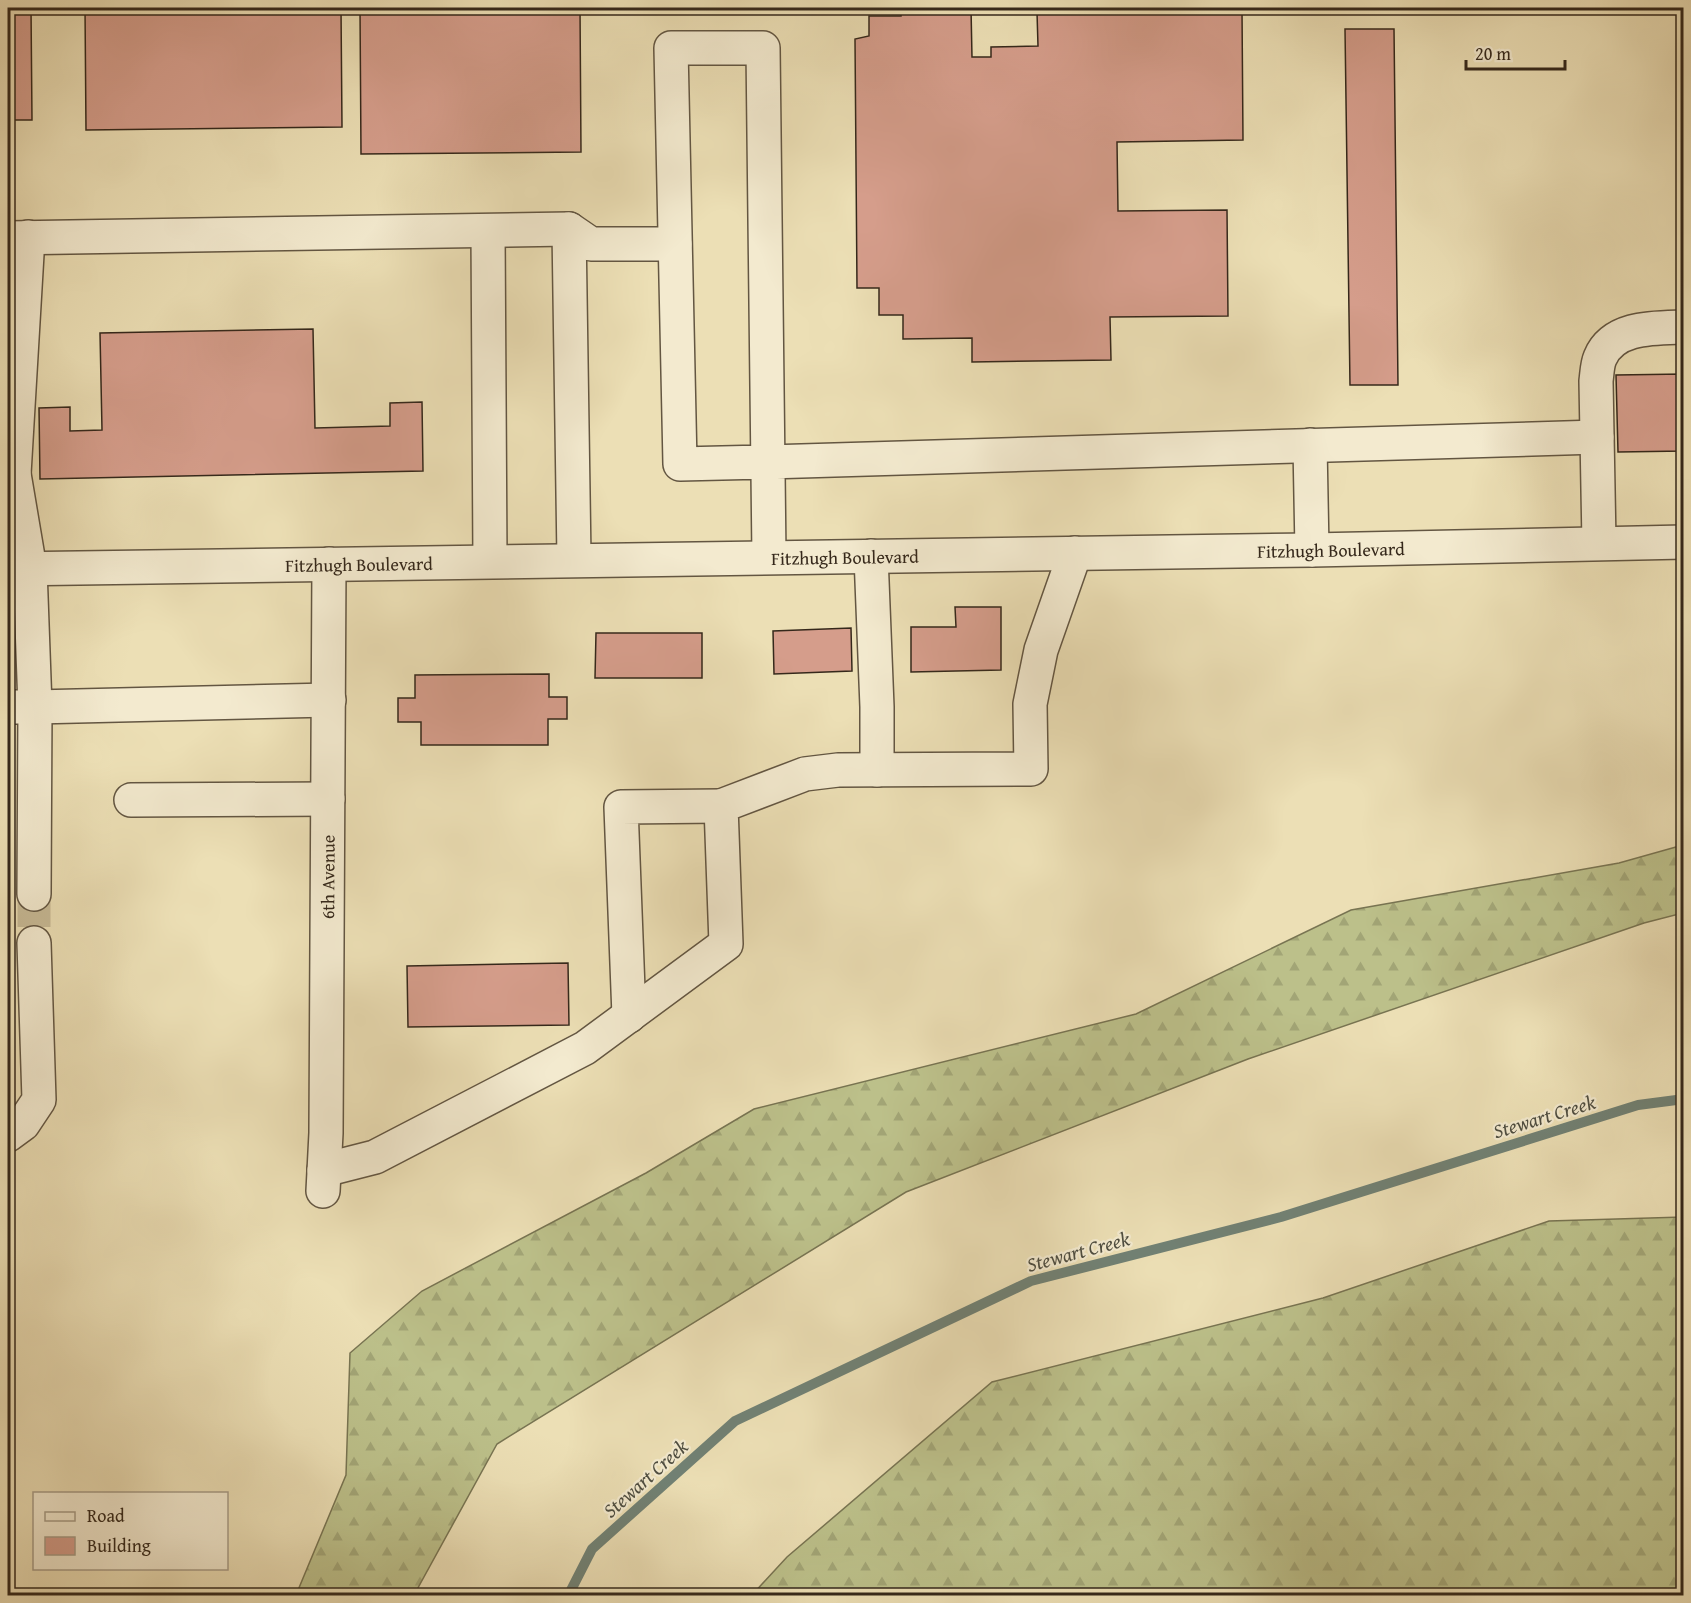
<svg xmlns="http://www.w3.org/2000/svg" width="1691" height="1603" viewBox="0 0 1691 1603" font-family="'Gentium Book Plus',serif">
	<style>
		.forest { fill: url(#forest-firs); stroke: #787452; stroke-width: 1.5 }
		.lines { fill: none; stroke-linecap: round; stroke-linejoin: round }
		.stream { stroke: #718174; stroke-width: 10 }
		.building { fill: #d59d8b; stroke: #35281b; stroke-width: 1.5 }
		.minor-tunnel { stroke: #c7ba96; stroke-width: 33; stroke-dasharray: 33 16; stroke-linecap: butt }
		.minor-casing { stroke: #635642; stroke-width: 36 }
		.minor { stroke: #f3eacf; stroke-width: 33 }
		.labels { text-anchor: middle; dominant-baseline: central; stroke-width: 4.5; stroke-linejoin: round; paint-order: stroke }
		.street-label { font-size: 18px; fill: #35281b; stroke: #f3eacf }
		.water-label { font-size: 20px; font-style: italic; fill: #4e4d40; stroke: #f3eacf }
	</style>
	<defs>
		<pattern id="forest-firs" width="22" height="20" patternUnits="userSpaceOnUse" patternTransform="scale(1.5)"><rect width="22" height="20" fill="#bcc08a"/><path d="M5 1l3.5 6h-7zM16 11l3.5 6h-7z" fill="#a2a576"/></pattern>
	</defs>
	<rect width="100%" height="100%" fill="#ecdfb5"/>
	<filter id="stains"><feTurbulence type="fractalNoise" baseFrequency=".00333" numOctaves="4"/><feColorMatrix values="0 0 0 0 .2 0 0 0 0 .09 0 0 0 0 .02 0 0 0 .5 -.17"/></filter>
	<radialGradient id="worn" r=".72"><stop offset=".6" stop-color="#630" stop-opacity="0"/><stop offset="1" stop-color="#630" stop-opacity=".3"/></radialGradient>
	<g class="forest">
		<polygon points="1683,845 1683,913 1644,923 1248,1059 906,1192 497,1444 414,1595 296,1595 346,1475 350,1353 422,1291 646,1173 754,1109 1136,1014 1351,910 1619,863"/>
		<polygon points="1683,1217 1683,1595 752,1595 787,1557 992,1382 1323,1298 1549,1221"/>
	</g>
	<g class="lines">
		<polyline class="stream" points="568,1596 592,1549 735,1421 1031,1281 1281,1217 1638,1105 1684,1099"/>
	</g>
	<g class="building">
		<polygon points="8,8 31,8 32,120 8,120"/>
		<polygon points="85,8 341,8 342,127 86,130"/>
		<polygon points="360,8 580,8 581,152 361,154"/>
		<polygon points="901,8 971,8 972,57 991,57 991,47 1038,46 1037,12 1242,10 1243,140 1117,142 1118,211 1227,210 1228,316 1110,317 1111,360 972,362 972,338 903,339 903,315 879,315 879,288 857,288 855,39 869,36 869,16 901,16"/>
		<polygon points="1345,29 1394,29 1398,385 1350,385"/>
		<polygon points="313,329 315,428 390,426 390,403 422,402 423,471 40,479 39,408 70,407 70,431 102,430 100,333"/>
		<polygon points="1684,374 1684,451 1618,452 1616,375"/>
		<polygon points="955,607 1001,607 1001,670 911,672 911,627 956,627"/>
		<polygon points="851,628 852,671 774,674 773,631"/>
		<polygon points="596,633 702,633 702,678 595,678"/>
		<polygon points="549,674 549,697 567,697 567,719 548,719 548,745 421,745 421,722 398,722 398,698 415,698 415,675"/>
		<polygon points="568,963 569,1025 408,1027 407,966"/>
	</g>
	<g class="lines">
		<polyline class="minor-tunnel" points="34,894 34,943"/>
		<g class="minor-casing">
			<g id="minor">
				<polyline points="569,229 574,559"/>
				<polyline points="488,231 490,561"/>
				<polyline points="8,238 569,229 591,244 675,244"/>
				<polyline points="1310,445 1312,550"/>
				<polyline points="8,474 14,474 30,569 35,707 329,700"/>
				<polyline points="14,474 28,237"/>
				<path d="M 1599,543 L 1596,381 C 1597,374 1597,365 1600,358 C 1613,326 1655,328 1684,327"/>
				<polyline points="871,556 877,707 877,770"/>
				<polyline points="769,557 763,48 671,48 680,464 768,462 1597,437"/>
				<path id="s1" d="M 8,569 L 1312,550 L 1684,542"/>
				<polyline points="8,707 35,707 34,894"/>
				<polyline points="131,800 328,799"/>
				<polyline points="629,1016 621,807 721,806"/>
				<polyline points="8,1135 23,1124 39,1100 34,943"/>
				<polyline points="324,1170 375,1157 585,1048 726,944 721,806 805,774 838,770 1031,769 1030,704 1041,650 1075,553"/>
				<path id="s2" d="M 323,1191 L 326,1133 L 329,564"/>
			</g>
		</g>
		<use href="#minor" class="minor"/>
	</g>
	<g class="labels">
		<g class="street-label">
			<text stroke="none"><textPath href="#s1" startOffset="1323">Fitzhugh Boulevard</textPath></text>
			<text stroke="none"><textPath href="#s1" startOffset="837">Fitzhugh Boulevard</textPath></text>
			<text stroke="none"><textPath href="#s1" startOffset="351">Fitzhugh Boulevard</textPath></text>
			<text stroke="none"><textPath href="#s2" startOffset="314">6th Avenue</textPath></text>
		</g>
		<g class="water-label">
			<text transform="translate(1544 1116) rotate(-17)">Stewart Creek</text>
			<text transform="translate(1078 1251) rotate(-15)">Stewart Creek</text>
			<text transform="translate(645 1478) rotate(-42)">Stewart Creek</text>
		</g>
	</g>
	<rect width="1691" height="1603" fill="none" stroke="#ecdfb5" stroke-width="30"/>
	<rect x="9" y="9" width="1673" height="1585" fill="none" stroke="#35281b" stroke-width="3"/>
	<rect x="15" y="15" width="1661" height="1573" fill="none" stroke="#35281b" stroke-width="1.5"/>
	<rect x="33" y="1492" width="195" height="78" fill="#f3eacf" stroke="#a79c87" stroke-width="1.5"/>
	<rect x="45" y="1512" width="30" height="9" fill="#f3eacf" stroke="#a79c87" stroke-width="1.5"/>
	<text x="87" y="1522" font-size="18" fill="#35281b">Road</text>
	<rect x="45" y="1537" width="30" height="18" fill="#d59d8b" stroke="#a79c87" stroke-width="1.5"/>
	<text x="87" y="1552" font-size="18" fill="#35281b">Building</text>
	<path d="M1466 60v9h99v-9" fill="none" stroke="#35281b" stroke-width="3"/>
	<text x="1475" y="60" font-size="18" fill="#35281b" stroke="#f3eacf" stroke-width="4.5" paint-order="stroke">20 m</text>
	<rect width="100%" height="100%" filter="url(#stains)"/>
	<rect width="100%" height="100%" fill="url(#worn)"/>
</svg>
